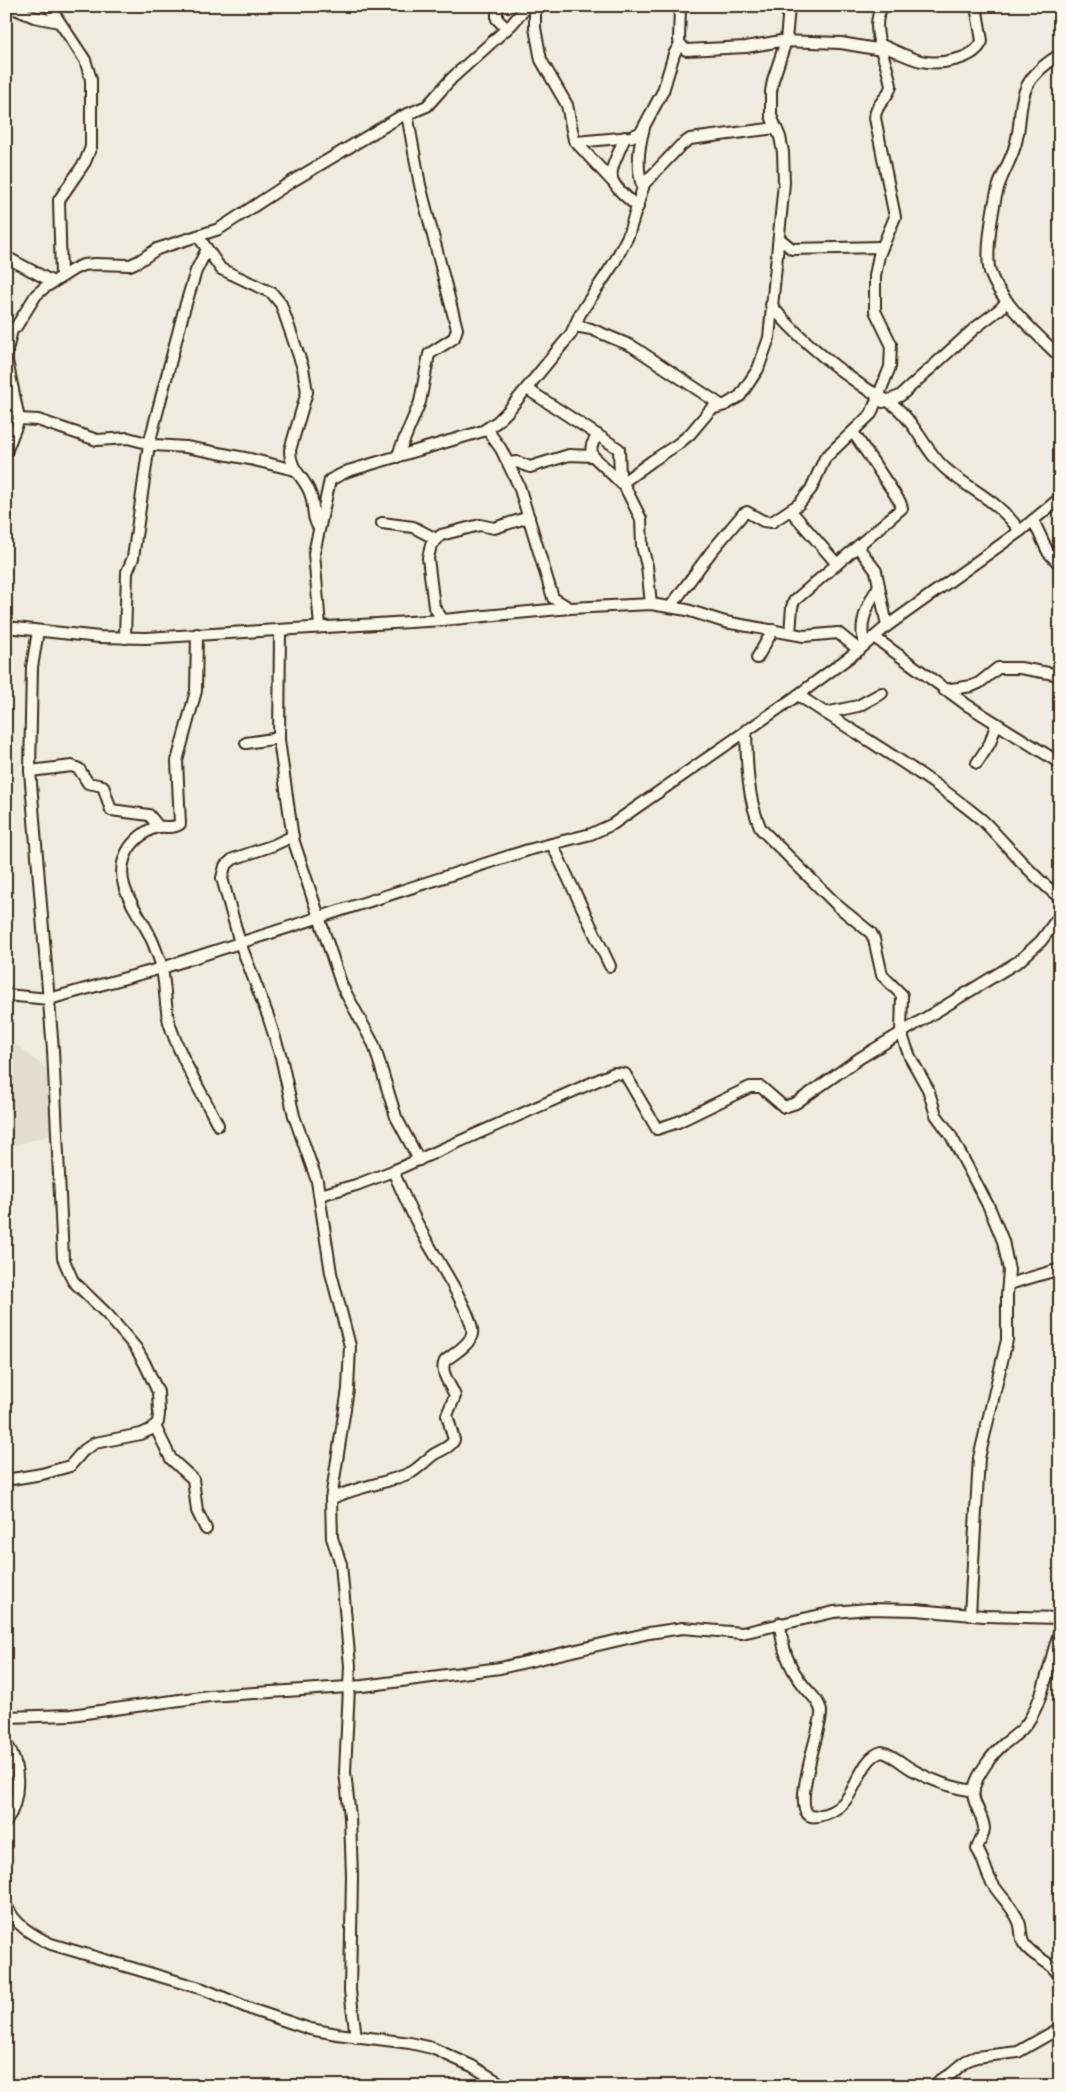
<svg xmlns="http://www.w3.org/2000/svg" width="1066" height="2092" viewBox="0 0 1066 2092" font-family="'Comic Neue',sans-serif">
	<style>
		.built { fill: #e2dcd1 }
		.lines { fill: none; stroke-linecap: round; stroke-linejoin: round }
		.minor-casing { stroke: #3b2a1e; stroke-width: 14 }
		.minor { stroke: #fbf7ec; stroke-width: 10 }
	</style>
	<rect width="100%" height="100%" fill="#f0ebe0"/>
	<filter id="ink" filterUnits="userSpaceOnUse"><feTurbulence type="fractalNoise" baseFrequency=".02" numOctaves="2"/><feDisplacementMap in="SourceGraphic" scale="10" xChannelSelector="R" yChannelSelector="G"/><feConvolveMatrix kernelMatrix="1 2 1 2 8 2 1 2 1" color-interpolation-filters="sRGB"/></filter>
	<g filter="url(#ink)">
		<polygon class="built" points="6,1042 18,1046 54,1075 52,1134 6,1148"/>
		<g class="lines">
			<g class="minor-casing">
				<g id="minor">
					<polyline points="8,6 34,17 59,22"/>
					<polyline points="49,6 85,60 91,79 91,147 85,162 59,200 61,276"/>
					<polyline points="497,6 497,19 507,29"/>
					<polyline points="535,6 535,28 541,60 567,105 574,140 612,181"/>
					<polyline points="680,6 679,40 680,44 686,50 746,47 781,41 841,43 882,50"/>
					<path d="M 881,45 C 894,50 908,58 921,61 C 939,65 975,60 982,41 L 976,6"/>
					<path d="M 1060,55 C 1048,61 1033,74 1027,86 C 1019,102 1021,121 1017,138 C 1014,156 1003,171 998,188 C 993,206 985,254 990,272 C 1000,302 1038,335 1060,357"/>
					<path d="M 625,137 C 608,178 602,177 638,207"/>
					<polyline points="576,142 631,137 641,132 663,91 674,54 680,44"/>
					<path d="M 643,188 C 636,170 639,146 644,128"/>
					<path d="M 198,236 L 221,269 L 272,293 L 281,304 L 303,368 L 307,392 L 290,450 C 290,471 304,476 310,493 C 315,505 311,517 319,528"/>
					<polyline points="780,239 792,249 881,247"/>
					<polyline points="6,257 53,282"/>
					<path d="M 771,305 C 797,337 828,362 862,386 C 873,393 887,399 897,408 C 917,425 926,453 947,470 C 975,493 997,500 1020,531"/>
					<polyline points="575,326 591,329 632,346 721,405"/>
					<polyline points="6,331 16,327 36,295 44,288 74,269 83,265 95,264 130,265 139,261 157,249 219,229 291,182 398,118 427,106 452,78 512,24 527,6"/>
					<polyline points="527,389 619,449 620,477 641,519 642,546 647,566 651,604"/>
					<polyline points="883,402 900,396 975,328 1000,309 1007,301"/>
					<polyline points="19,419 38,420 97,440 128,438 154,445 186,447 250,459 295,470"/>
					<polyline points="489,428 491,435 501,449 519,486 553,598 568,607"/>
					<path d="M 598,435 C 593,442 589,447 593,456 L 622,484"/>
					<polyline points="6,452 19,419 7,361 7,350 12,330"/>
					<polyline points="397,457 420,402 429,354 454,338 457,329 420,185 407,114"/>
					<polyline points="508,463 517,462 530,467 569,455 593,456"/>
					<polyline points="622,483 652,461 678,444 690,434 711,409 725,405 740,396 758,369 769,338 784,183 783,152 780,137 771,116 771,92 773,80 786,41 789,6"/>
					<polyline points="791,511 837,564"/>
					<polyline points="1033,520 1048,552 1060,565"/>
					<polyline points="382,523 413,527 436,539"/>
					<polyline points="858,547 876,571 887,626"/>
					<path d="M 671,606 L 711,552 L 743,514 L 747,512 L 763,521 L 772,522 L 799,504 L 811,489 L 825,458 L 871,414 L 890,367 L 891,344 L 875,311 L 875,276 L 879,255 L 895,217 L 875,118 C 875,104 888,99 891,86 C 888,63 867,26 883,6"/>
					<polyline points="443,620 434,607 428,558 431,545 441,535 464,529 480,525 494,528 529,517"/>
					<polyline points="6,627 99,637 146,638 443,620 570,608 651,604 687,610 725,622 804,636 838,633 859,650"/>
					<polyline points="320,627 314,553 330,480 348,471 483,431 497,422 508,411 571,334 580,314 614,263 628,236 644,184 680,146 690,139 776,128"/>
					<polyline points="280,630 279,740 293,839 342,986 374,1045 396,1117 419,1160"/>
					<polyline points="790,633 792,607 794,601 902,508 900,502 853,432"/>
					<path d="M 197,634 L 196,691 L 177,761 L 180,824 C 173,829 167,826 159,827 C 147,828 132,842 127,852 C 111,884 138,910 150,936 C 154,944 157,953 160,961 C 166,980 164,1002 169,1022 C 180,1058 201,1091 218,1125"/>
					<polyline points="874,637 967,705 1060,763"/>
					<polyline points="125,638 127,572 133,558 149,444 184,310 196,271 207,249"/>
					<path d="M 865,644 C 857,625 868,603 879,586"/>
					<polyline points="757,658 773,630"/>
					<polyline points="944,690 972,686 979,683 998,668 1020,668 1060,675"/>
					<path d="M 798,695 C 859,736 924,772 981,819 C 990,827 997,836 1005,844 C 1022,863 1040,882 1060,898"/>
					<polyline points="825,713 858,706 882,693"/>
					<path d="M 746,730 C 747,764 747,798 761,829 L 839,907 L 871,933 L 874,939 L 882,975 L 902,995 L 901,1033 L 910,1057 L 928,1089 L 936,1115 L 950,1134 L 989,1207 L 1003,1241 L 1009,1270 L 1007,1295 L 1007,1340 L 979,1458 L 970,1615"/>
					<polyline points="246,743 279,738"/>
					<polyline points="977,763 990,743 996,725"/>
					<polyline points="30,771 72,766 79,769 88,783 103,786 111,810 149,815 159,827"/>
					<polyline points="293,836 274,845 233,859 225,866 222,878 240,943 268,1016 281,1057 294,1116 317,1181 331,1273 350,1346 348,1389 331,1499 332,1538 341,1564 350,1666 345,1772 350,1817 352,1876 350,1991 356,2037"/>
					<polyline points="552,844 610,966"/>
					<polyline points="6,995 49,999 162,968 528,850 591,834 613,824 627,814 798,695 859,650 887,626 1020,531 1060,498"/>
					<polyline points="320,1195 356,1185 393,1171 614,1073 625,1074 657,1129 678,1122 750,1087 761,1087 784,1107 796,1103 860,1058 1019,961 1041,941 1060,915"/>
					<polyline points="1009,1284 1060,1269"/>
					<polyline points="155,1426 171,1459 193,1479 197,1511 206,1529"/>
					<polyline points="6,1480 42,1474 70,1466 83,1451 95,1443 141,1434 152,1429 158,1422 159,1414 158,1392 145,1364 136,1348 107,1314 73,1281 63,1258 53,1050 30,771 32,667 38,631"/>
					<path d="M 331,1499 C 357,1486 387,1484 412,1472 C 420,1467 425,1461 433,1455 C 440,1450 450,1448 454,1440 L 447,1415 L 455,1396 C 451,1385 439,1372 445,1361 C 453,1354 470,1345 472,1334 C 476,1318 434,1255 425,1238 C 413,1216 403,1194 393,1171"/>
					<path d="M 780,1623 C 782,1648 788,1666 804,1686 C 810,1694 819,1700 821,1711 C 824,1724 783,1824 818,1816 C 828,1814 837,1810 844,1802 C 856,1790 863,1756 882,1752 C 894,1755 902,1764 913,1770 C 932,1781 953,1788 974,1791"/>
					<path d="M 1060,1630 C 1050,1659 1046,1690 1031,1717 C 1025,1729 1015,1735 1004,1744 C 993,1753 978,1773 974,1788 C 970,1801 983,1814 984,1828 C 984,1836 979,1841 977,1849 C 984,1859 985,1870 991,1881 C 999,1896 1013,1906 1019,1922 C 1022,1929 1020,1938 1024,1944 C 1035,1960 1052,1960 1060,1978"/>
					<polyline points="6,1717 71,1715 209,1696 363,1686 500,1668 649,1633 683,1628 742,1633 834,1612 868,1609 916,1610 984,1616 1060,1618"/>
					<path d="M 6,1743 C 21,1765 21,1799 6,1822"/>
					<path d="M 6,1905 C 15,1925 32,1935 51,1944 L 203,1989 L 253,2010 L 310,2029 L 337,2034 L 410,2043 L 432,2048 L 472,2066 L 505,2086"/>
					<polyline points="934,2086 940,2080 951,2074 966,2061 976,2057 1018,2052 1060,2028"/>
				</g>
			</g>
			<use href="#minor" class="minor"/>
		</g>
	</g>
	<rect width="1066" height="2092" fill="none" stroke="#fbf7ec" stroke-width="25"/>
	<rect x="12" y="12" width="1041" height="2067" fill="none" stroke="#3b2a1e" stroke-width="2" filter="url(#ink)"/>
</svg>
